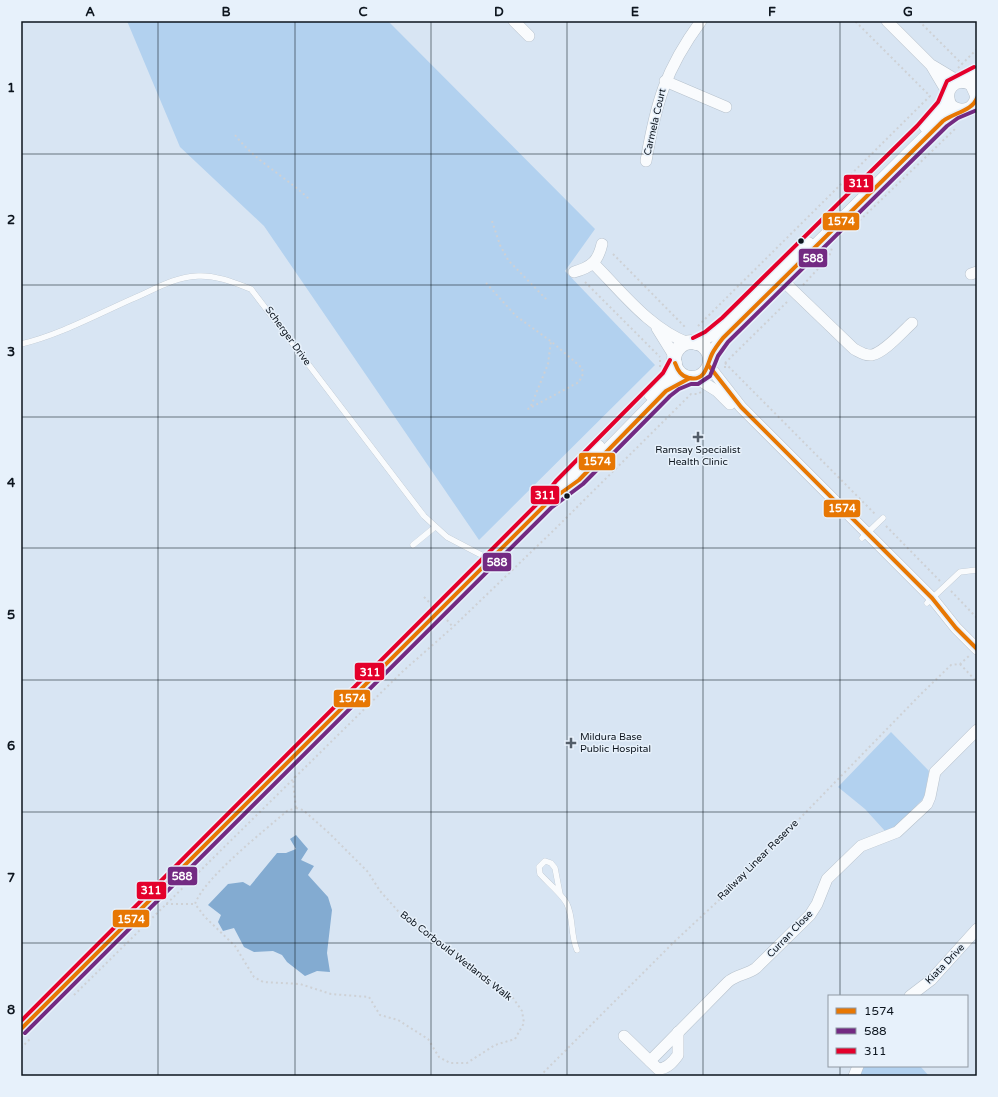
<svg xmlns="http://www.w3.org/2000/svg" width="998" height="1097" viewBox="0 0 998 1097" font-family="'Varela Round',sans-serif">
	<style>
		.green { fill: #b2d1ef }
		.water { fill: #83abd1 }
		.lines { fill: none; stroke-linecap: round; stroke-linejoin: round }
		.service-casing { stroke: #b6c1cc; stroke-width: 6 }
		.minor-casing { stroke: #b6c1cc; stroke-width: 12 }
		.tertiary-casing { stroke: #b6c1cc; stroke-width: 15 }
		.path { stroke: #ced1d5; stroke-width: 2; stroke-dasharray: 2 3; stroke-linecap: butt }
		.service { stroke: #f9fbfd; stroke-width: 5.5 }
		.minor { stroke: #f9fbfd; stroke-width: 11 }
		.tertiary { stroke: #f9fbfd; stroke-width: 14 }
		.bus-1-casing { stroke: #e7f1fb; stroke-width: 7 }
		.bus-2-casing { stroke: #e7f1fb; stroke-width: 7 }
		.bus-3-casing { stroke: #e7f1fb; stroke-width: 7 }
		.bus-1 { stroke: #e77703; stroke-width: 4 }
		.bus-2 { stroke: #732a82; stroke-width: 4 }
		.bus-3 { stroke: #e4002b; stroke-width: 4 }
		.grid { fill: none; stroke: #0d151e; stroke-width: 1; stroke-opacity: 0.55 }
		.bus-dot { fill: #0d151e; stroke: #e7f1fb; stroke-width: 1.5 }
		.poi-dot { fill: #545e69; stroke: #e7f1fb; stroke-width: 1.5 }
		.labels { text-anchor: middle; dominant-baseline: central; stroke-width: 3; stroke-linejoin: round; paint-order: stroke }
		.street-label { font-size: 10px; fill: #0d151e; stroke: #e7f1fb }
		.poi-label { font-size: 10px; fill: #0d151e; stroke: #e7f1fb }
		.line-badge { stroke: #e7f1fb; stroke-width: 1.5 }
		.badge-label { font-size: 11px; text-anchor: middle; font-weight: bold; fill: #fff }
		.neatline { fill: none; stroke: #0d151e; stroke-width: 1.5 }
		.grid-label { font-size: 13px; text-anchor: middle; font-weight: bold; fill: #0d151e }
	</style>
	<rect width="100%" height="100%" fill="#d8e5f3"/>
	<g class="green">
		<polygon points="127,21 388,21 595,229 565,271 655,365 479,540 264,226 180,147"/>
		<polygon points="891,732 929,771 924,798 896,826 885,831 865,809 838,787"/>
		<polygon points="864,1066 920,1066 929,1076 860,1076"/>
	</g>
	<polygon class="water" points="296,835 308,849 301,860 314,866 308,875 328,897 332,910 327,953 330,972 317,971 305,976 287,962 282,955 273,951 254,952 244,947 234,928 223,931 218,922 221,915 208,905 228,884 243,882 250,886 277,853 286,853 296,849 290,839"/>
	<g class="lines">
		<g class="service-casing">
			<g id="service">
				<path d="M 21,344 C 59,335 96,315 132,299 C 154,290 173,277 198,276 C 216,275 235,283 251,289 L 424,516 L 447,537 L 489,559"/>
				<polyline points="862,538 883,518"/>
				<polyline points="413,545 435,527"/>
				<polyline points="927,603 960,572 977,570"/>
				<path d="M 560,894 L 555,868 L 551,863 L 545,861 L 539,867 L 540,874 C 547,882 563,895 567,904 C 574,919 570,934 577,950"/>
			</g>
		</g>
		<g class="minor-casing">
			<g id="minor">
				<polyline points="514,21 529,36"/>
				<polyline points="887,21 931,65 947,92"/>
				<polyline points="933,66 958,81"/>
				<polyline points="665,81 726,107"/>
				<path d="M 646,161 C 656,103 665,70 701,21"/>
				<path d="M 594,264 C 622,292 649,328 688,343"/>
				<path d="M 574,272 C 592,267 598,261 602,244"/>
				<polyline points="971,274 977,272"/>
				<path d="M 777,275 L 854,349 C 860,352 865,356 872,355 C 885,352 902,332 912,323"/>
				<polyline points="657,328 675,357"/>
				<polyline points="709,366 741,407 932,598 956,628 977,649"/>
				<polyline points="696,378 717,391 730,404"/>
				<polyline points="910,996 931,980 977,929"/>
				<path d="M 624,1036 L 658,1069 C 667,1069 673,1062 678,1055 L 678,1032"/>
				<path d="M 650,1061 L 728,982 C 737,974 747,975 756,968 L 810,915 L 817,904 L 827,879 L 861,846 L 897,832 L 927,804 L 930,797 L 935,772 L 977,730"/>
				<polyline points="854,1076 858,1066"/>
			</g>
		</g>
		<g class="tertiary-casing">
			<g id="tertiary">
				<polyline points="963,81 977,72"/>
				<path d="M 977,95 L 972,84 C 955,74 940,91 951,107 C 961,114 974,111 977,98"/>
				<polyline points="926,126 934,117 946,98"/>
				<circle cx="692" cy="360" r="18"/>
				<polyline points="696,343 719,329 775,273 808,244"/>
				<polyline points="710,361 713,353 723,338 924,139 943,121 959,111"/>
				<polyline points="651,394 668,377 675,363"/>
				<polyline points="563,482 598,447"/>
				<polyline points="21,1029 547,503 579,480 666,391 676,384 690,378"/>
			</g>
		</g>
		<g class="path">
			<polyline points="919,21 962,64"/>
			<polyline points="958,68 977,49"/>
			<path d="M 235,135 C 256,162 285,176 309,199"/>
			<polyline points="492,221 500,245 508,260 547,300"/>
			<polyline points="856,224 956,128"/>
			<polyline points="613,254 686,328"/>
			<polyline points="585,282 660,357"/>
			<polyline points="486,283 516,316 552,342 582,368 583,374 579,382 526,410"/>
			<polyline points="803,285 829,257 832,248"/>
			<polyline points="698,326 930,96 855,21"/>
			<polyline points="725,363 876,515"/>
			<polyline points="660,367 660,358"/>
			<polyline points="725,368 725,363 788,301"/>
			<polyline points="531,406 548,364 551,341"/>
			<polyline points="886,526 940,581"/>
			<polyline points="951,591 977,618"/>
			<polyline points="424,597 430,603"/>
			<polyline points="447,620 453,627"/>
			<polyline points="960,664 977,682"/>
			<polyline points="295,776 293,783 296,808"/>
			<path d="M 296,808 L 303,810 L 329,833 L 368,872 L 380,891 L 398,911 L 513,998 L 522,1011 L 524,1023 L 515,1039 L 495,1045 L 467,1063 L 450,1063 L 439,1057 L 428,1039 L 398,1020 L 380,1015 L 369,997 L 331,994 L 300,984 L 263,982 L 254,977 L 235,946 L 205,917 L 195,904 C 204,878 264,831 287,811 Z"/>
			<polyline points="166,904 195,904"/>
			<polyline points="74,995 402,672 453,627 554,530 691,394 698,394 701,392"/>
			<polyline points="21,1048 30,1039"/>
			<polyline points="540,1076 674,942 733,887 921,694 951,665 960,664 969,656"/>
		</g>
		<use href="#service" class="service"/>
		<use href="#minor" class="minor"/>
		<use href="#tertiary" class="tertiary"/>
		<g class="bus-1-casing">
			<g id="bus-1">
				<path d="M 675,363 C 678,371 681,376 689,378 C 706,382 707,364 712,354 C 715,348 719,343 723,338 L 943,121 C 954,113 973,110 977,98"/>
				<polyline points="709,366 741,407 932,598 956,628 977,649"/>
				<polyline points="21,1029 547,503 579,480 666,391 690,378"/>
			</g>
		</g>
		<g class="bus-2-casing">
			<polyline id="bus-2" points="25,1033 551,508 583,484 670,396 679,389 691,384 698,384 710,376 718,356 728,342 947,126 958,118 977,110"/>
		</g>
		<g class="bus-3-casing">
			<g id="bus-3">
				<polyline points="693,338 705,332 722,318 917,126 938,102 947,81 974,67"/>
				<polyline points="21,1021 542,499 556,481 663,373 670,360"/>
			</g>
		</g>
		<use href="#bus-1" class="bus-1"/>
		<use href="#bus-2" class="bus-2"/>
		<use href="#bus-3" class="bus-3"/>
	</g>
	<path class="grid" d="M 158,21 L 158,1076M 295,21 L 295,1076M 431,21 L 431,1076M 567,21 L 567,1076M 703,21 L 703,1076M 840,21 L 840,996M 21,154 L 977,154M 21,285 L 977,285M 21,417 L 977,417M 21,548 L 977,548M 21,680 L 977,680M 21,812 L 977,812M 21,943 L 977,943M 840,1066 L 840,1076"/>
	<g class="bus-dot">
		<circle cx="801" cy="241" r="3.5"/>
		<circle cx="567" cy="496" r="3.5"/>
	</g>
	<g class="poi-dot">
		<path d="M696 431h4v4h4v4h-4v4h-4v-4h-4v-4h4z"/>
		<path d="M569 737h4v4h4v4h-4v4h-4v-4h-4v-4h4z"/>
	</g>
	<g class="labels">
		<g class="street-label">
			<text transform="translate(655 122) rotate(-77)">Carmela Court</text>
			<text transform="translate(288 336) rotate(54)">Scherger Drive</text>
			<text transform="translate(758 860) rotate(-45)">Railway Linear Reserve</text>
			<text transform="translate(790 934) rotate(-46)">Curran Close</text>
			<text transform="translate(456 956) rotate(38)">Bob Corbould Wetlands Walk</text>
			<text transform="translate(945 964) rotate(-46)">Kiata Drive</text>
		</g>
		<g class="poi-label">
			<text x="698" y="450">Ramsay Specialist<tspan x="698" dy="12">Health Clinic</tspan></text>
			<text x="580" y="737" text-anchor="start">Mildura Base<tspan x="580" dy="12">Public Hospital</tspan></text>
		</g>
	</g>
	<g class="line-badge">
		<rect x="843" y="174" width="31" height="19" rx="4" fill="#e4002b"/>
		<rect x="822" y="212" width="38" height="19" rx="4" fill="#e77703"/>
		<rect x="798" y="248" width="30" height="20" rx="4" fill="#732a82"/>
		<rect x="578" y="452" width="38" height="19" rx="4" fill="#e77703"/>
		<rect x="530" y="485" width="30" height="20" rx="4" fill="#e4002b"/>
		<rect x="823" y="499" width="38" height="19" rx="4" fill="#e77703"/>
		<rect x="482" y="552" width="30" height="20" rx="4" fill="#732a82"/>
		<rect x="354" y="662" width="31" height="19" rx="4" fill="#e4002b"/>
		<rect x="333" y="689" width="38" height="19" rx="4" fill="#e77703"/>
		<rect x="167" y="866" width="31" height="20" rx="4" fill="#732a82"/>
		<rect x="136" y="881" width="31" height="19" rx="4" fill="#e4002b"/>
		<rect x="112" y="909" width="38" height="19" rx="4" fill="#e77703"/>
	</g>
	<g class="badge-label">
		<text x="859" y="187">311</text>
		<text x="841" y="225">1574</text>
		<text x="813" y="262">588</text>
		<text x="597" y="465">1574</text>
		<text x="545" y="499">311</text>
		<text x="842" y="512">1574</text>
		<text x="497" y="566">588</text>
		<text x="370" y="676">311</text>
		<text x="352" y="702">1574</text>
		<text x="182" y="880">588</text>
		<text x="151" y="894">311</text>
		<text x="131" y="923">1574</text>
	</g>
	<rect width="998" height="1097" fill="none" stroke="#e7f1fb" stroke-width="44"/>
	<rect x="828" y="995" width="140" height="72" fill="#e7f1fb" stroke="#9099a3"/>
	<rect x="836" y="1008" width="20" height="6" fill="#e77703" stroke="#9099a3"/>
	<text x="864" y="1015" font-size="12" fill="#0d151e">1574</text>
	<rect x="836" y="1028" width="20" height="6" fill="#732a82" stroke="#9099a3"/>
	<text x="864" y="1035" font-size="12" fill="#0d151e">588</text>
	<rect x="836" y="1048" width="20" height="6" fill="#e4002b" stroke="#9099a3"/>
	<text x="864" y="1055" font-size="12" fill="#0d151e">311</text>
	<rect x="22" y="22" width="954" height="1053" class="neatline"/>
	<g class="grid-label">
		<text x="90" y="16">A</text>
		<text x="226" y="16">B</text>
		<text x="363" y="16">C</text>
		<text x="499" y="16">D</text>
		<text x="635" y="16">E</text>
		<text x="772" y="16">F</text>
		<text x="908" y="16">G</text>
		<text x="11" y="92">1</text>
		<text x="11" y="224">2</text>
		<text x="11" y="356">3</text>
		<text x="11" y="487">4</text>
		<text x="11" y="619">5</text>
		<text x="11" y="750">6</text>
		<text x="11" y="882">7</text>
		<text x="11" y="1014">8</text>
	</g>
</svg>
